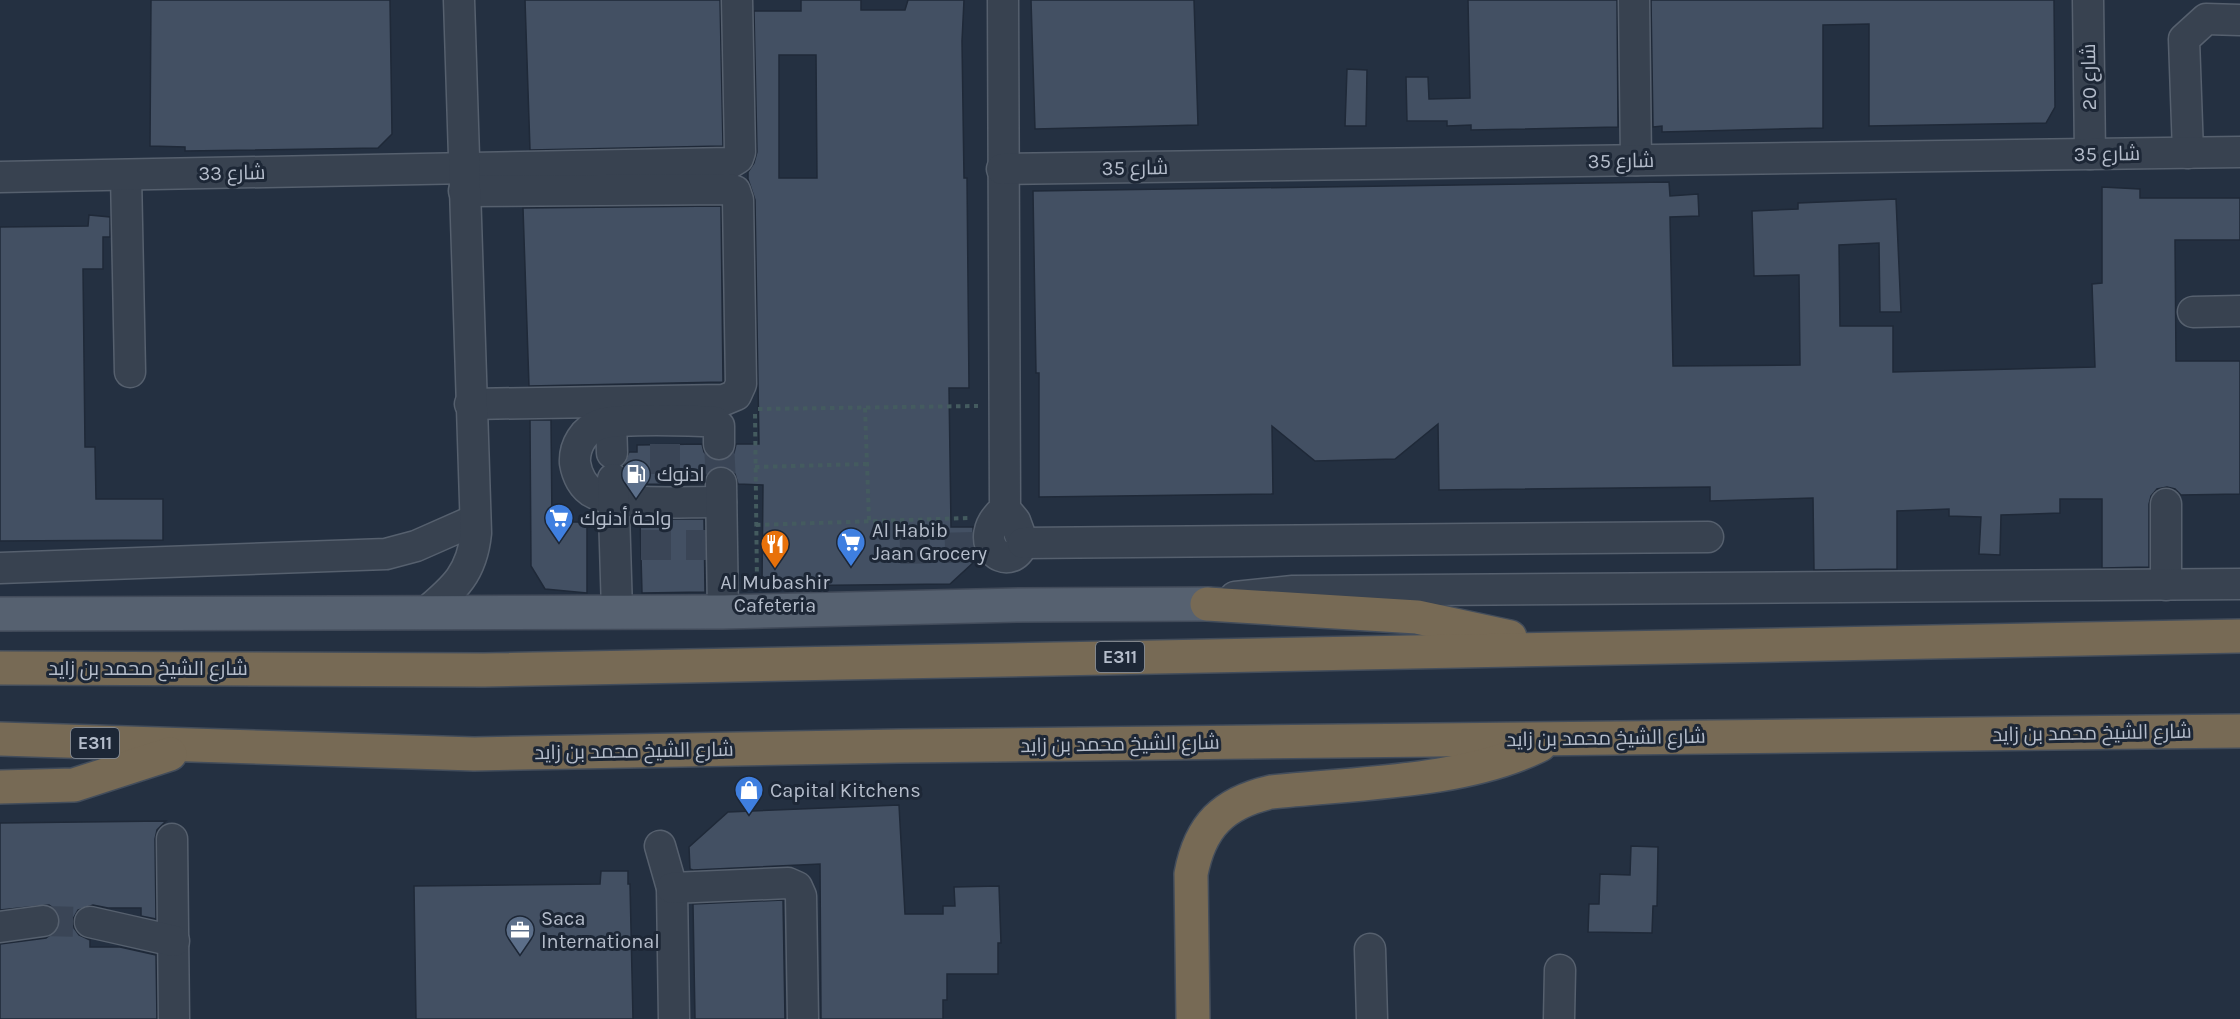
<svg xmlns="http://www.w3.org/2000/svg" width="2240" height="1019" viewBox="0 0 2240 1019" font-family="Karla,Cairo,sans-serif">
	<style>
		.building { fill: #435063; stroke: #1f2938; stroke-width: 1.5; fill-rule: evenodd }
		.lines { fill: none; stroke-linecap: round; stroke-linejoin: round }
		.minor-tunnel { stroke: #3a4556; stroke-width: 30; stroke-dasharray: 30 15; stroke-linecap: butt }
		.minor-casing { stroke: #56606e; stroke-width: 33 }
		.major-casing { stroke: #424b5a; stroke-width: 36 }
		.highway-casing { stroke: #434d5b; stroke-width: 36 }
		.path { stroke: #445b5f; stroke-width: 4; stroke-dasharray: 4.5 4.5; stroke-linecap: butt }
		.minor { stroke: #384250; stroke-width: 30 }
		.major { stroke: #566170; stroke-width: 33 }
		.highway { stroke: #776a55; stroke-width: 33 }
		.labels { text-anchor: middle; dominant-baseline: central; stroke-width: 6; stroke-linejoin: round; paint-order: stroke }
		.shield { fill: #1d2736; stroke: #87909e; stroke-width: 1.5 }
		.shield-label { font-size: 18px; font-weight: bold; fill: #b5bdcb }
		.street-label { font-size: 20px; fill: #b5bdcb; stroke: #1d2736 }
		.poi-label { font-size: 20px; fill: #b5bdcb; stroke: #1d2736; text-anchor: start }
	</style>
	<rect width="100%" height="100%" fill="#243041"/>
	<g class="building">
		<polygon points="151,0 390,0 392,134 378,148 185,151 185,147 150,146"/>
		<polygon points="525,0 720,0 723,146 530,150"/>
		<path d="M 801,0 L 861,0 L 861,10 L 905,10 L 908,0 L 964,0 L 962,41 L 964,178 L 967,178 L 969,388 L 949,388 L 951,527 L 973,527 L 975,561 L 950,584 L 762,586 L 763,485 L 738,484 L 735,474 L 721,466 L 713,468 L 706,474 L 704,485 L 638,484 L 637,477 L 630,477 L 623,466 L 629,452 L 637,452 L 637,445 L 702,444 L 704,452 L 710,459 L 720,461 L 734,453 L 736,444 L 759,444 L 755,200 L 748,179 L 748,172 L 754,163 L 757,152 L 754,11 L 801,11 ZM 779,55 L 816,55 L 817,178 L 779,178 Z"/>
		<polygon points="1031,0 1194,0 1198,125 1035,129"/>
		<polygon points="1468,0 1617,0 1618,127 1471,130 1471,125 1447,126 1447,121 1407,121 1406,77 1428,77 1429,99 1470,98"/>
		<polygon points="1651,0 2054,0 2055,107 2046,123 1869,126 1869,24 1823,25 1823,128 1662,132 1662,126 1653,127"/>
		<polygon points="1347,69 1367,70 1366,126 1345,126"/>
		<polygon points="1669,182 1670,196 1698,194 1699,216 1670,217 1673,366 1800,365 1799,275 1754,276 1752,211 1798,209 1798,203 1896,199 1901,312 1880,312 1879,243 1839,245 1840,326 1893,326 1893,372 2095,367 2092,284 2102,283 2102,187 2140,189 2140,198 2240,198 2240,240 2175,240 2176,361 2240,361 2240,494 2181,495 2175,489 2167,487 2157,489 2151,496 2149,504 2149,567 2102,568 2102,499 2060,499 2060,513 2001,515 2000,555 1979,554 1981,517 1949,516 1949,509 1897,511 1897,569 1814,570 1813,498 1710,501 1710,487 1439,490 1438,424 1395,459 1315,461 1272,426 1273,494 1039,497 1039,373 1036,373 1033,191"/>
		<polygon points="721,206 723,382 529,386 523,208"/>
		<polygon points="89,215 110,217 110,237 103,237 103,269 83,269 85,447 95,447 96,499 163,499 163,540 0,541 0,227 88,226"/>
		<polygon points="530,420 551,420 552,522 587,522 587,593 545,589 531,566"/>
		<polygon points="640,519 704,519 705,592 642,593"/>
		<polygon points="899,805 905,914 943,914 943,906 955,906 954,887 999,886 1001,943 998,943 998,974 947,974 947,1000 943,1000 943,1019 821,1019 820,864 693,870 690,869 689,847 728,812"/>
		<polygon points="166,821 157,830 155,839 156,919 141,916 141,908 108,908 93,905 78,910 73,919 74,928 79,935 90,940 90,947 120,947 156,955 157,1019 0,1019 0,944 46,938 59,928 60,919 56,910 49,905 0,910 0,823"/>
		<polygon points="1631,846 1658,847 1657,906 1653,906 1652,933 1588,932 1589,904 1599,904 1600,874 1630,875"/>
		<polygon points="601,871 628,871 628,884 630,884 633,1019 416,1019 414,886 600,884"/>
		<polygon points="783,900 785,1019 695,1019 693,904"/>
	</g>
	<g class="lines">
		<g class="minor-tunnel">
			<polyline points="665,444 665,484"/>
			<polyline points="719,444 721,483"/>
			<polyline points="641,545 709,545"/>
			<polyline points="900,549 975,547"/>
			<polyline points="43,921 90,922"/>
		</g>
		<g class="minor-casing">
			<g id="minor">
				<path d="M 1003,0 L 1005,509 L 1015,521 L 1023,543 C 1009,578 966,541 1005,509"/>
				<polyline points="1634,0 1636,160"/>
				<polyline points="2088,0 2090,154"/>
				<polyline points="2188,153 2184,39 2206,19 2240,20"/>
				<polyline points="1002,169 2240,152"/>
				<polyline points="126,175 130,372"/>
				<polyline points="0,177 730,163 738,158 740,152 737,0"/>
				<polyline points="464,191 729,189 735,191 738,200 741,384 736,395 724,400 470,404"/>
				<polyline points="2193,312 2240,311"/>
				<polyline points="611,422 612,453"/>
				<path d="M 719,444 L 719,426 L 715,422 C 692,420 620,418 601,424 C 584,429 574,446 575,463 C 577,475 583,488 594,493 C 622,507 688,501 721,502"/>
				<polyline points="613,479 617,611"/>
				<polyline points="721,483 723,612"/>
				<polyline points="2166,504 2166,585"/>
				<polyline points="1023,543 1708,537"/>
				<polyline points="0,568 386,554 416,546 475,520"/>
				<polyline points="1235,597 1293,591 2240,584"/>
				<path d="M 425,613 C 455,588 472,573 476,533 L 459,0"/>
				<polyline points="172,839 174,1019"/>
				<polyline points="660,846 672,888 674,1019"/>
				<polyline points="672,888 788,883 797,887 801,896 803,1019"/>
				<polyline points="90,922 174,941"/>
				<polyline points="0,927 43,921"/>
				<polyline points="1370,949 1372,1019"/>
				<polyline points="1559,1019 1560,970"/>
			</g>
		</g>
		<g class="major-casing">
			<polyline id="major" points="0,614 723,612 1019,605 1207,604"/>
		</g>
		<g class="highway-casing">
			<g id="highway">
				<polyline points="1207,604 1417,617 1510,637"/>
				<polyline points="0,668 484,670 2240,636"/>
				<polyline points="0,739 474,754 900,746 2240,731"/>
				<polyline points="0,787 74,785 170,754"/>
				<path d="M 1193,1019 L 1191,874 C 1200,826 1223,803 1271,792 C 1354,783 1465,783 1540,745"/>
			</g>
		</g>
		<g class="path">
			<polyline points="865,408 869,521"/>
			<polyline points="758,409 978,406"/>
			<polyline points="755,414 757,583"/>
			<polyline points="755,467 867,464"/>
			<polyline points="756,525 968,518"/>
		</g>
		<use href="#minor" class="minor"/>
		<use href="#major" class="major"/>
		<use href="#highway" class="highway"/>
	</g>
	<defs>
		<g id="fuel-pin" transform="scale(1.5)"><path d="M0 17L-7.5 6A9.5 9.5 0 1 1 7.5 6Z" fill="#5c6f8a" stroke="#1d2736"/><path d="M-5.5-6h7V0h2V4h1.3V-2.5L3-4.5l.8-.8L6-3V5H2.5V1h-1V6h-7ZM-4.2-4.7v3.2H.2V-4.7Z" fill="#fff"/></g>
		<g id="supermarket-pin" transform="scale(1.5)"><path d="M0 17L-7.5 6A9.5 9.5 0 1 1 7.5 6Z" fill="#3f7fe0" stroke="#1d2736"/><path d="M-6-5.5h2.5l.6 2H6L4.5 2H-2.5L-4.4-4H-6ZM-1.5 3.2a1.3 1.3 0 1 0 .1 0ZM3 3.2a1.3 1.3 0 1 0 .1 0Z" fill="#fff"/></g>
		<g id="restaurant-pin" transform="scale(1.5)"><path d="M0 17L-7.5 6A9.5 9.5 0 1 1 7.5 6Z" fill="#e8710a" stroke="#1d2736"/><path d="M-5-6h1v4h1v-4h1v4h1v-4h1v5L-1.5 .5V6h-2V.5L-5-1ZM5-6V6H3V1.5H1.5Q1.5-4 5-6Z" fill="#fff"/></g>
		<g id="shop-pin" transform="scale(1.5)"><path d="M0 17L-7.5 6A9.5 9.5 0 1 1 7.5 6Z" fill="#3f7fe0" stroke="#1d2736"/><path d="M-5-2.5h2.3a2.7 3.5 0 0 1 5.4 0H5L5.5 6h-11ZM-1.5-2.5h3a1.5 2.3 0 0 0-3 0Z" fill="#fff"/></g>
		<g id="office-pin" transform="scale(1.5)"><path d="M0 17L-7.5 6A9.5 9.5 0 1 1 7.5 6Z" fill="#5c6f8a" stroke="#1d2736"/><path d="M-6-3h4V-5.5h4V-3h4V5H-6ZM-1-4.5V-3h2v-1.5ZM-6 0V1H6V0Z" fill="#fff"/></g>
	</defs>
	<g fill-rule="evenodd">
		<use href="#fuel-pin" x="636" y="474"/>
		<use href="#supermarket-pin" x="559" y="518"/>
		<use href="#supermarket-pin" x="851" y="542"/>
		<use href="#restaurant-pin" x="775" y="544"/>
		<use href="#shop-pin" x="749" y="790"/>
		<use href="#office-pin" x="520" y="930"/>
	</g>
	<g class="labels">
		<g class="shield">
			<rect x="1096" y="642" width="48" height="30" rx="4.5"/>
			<rect x="71" y="728" width="48" height="30" rx="4.5"/>
		</g>
		<g class="shield-label">
			<text x="1120" y="657">E311</text>
			<text x="95" y="743">E311</text>
		</g>
		<g class="street-label">
			<text transform="translate(2089 77) rotate(-91)">شارع 20</text>
			<text transform="translate(2107 154) rotate(-1)">شارع 35</text>
			<text transform="translate(1621 161) rotate(-1)">شارع 35</text>
			<text transform="translate(1135 168) rotate(-1)">شارع 35</text>
			<text transform="translate(232 173) rotate(-1)">شارع 33</text>
			<text x="148" y="668">شارع الشيخ محمد بن زايد</text>
			<text transform="translate(2092 733) rotate(-1)">شارع الشيخ محمد بن زايد</text>
			<text transform="translate(1606 738) rotate(-1)">شارع الشيخ محمد بن زايد</text>
			<text transform="translate(1120 744) rotate(-1)">شارع الشيخ محمد بن زايد</text>
			<text transform="translate(634 751) rotate(-1)">شارع الشيخ محمد بن زايد</text>
		</g>
		<g class="poi-label">
			<text x="657" y="474">ادنوك</text>
			<text x="580" y="518">واحة أدنوك</text>
			<text x="872" y="530">Al Habib<tspan x="872" dy="23">Jaan Grocery</tspan></text>
			<text x="775" y="582" text-anchor="middle">Al Mubashir<tspan x="775" dy="23">Cafeteria</tspan></text>
			<text x="770" y="790">Capital Kitchens</text>
			<text x="541" y="918">Saca<tspan x="541" dy="23">International</tspan></text>
		</g>
	</g>
</svg>
